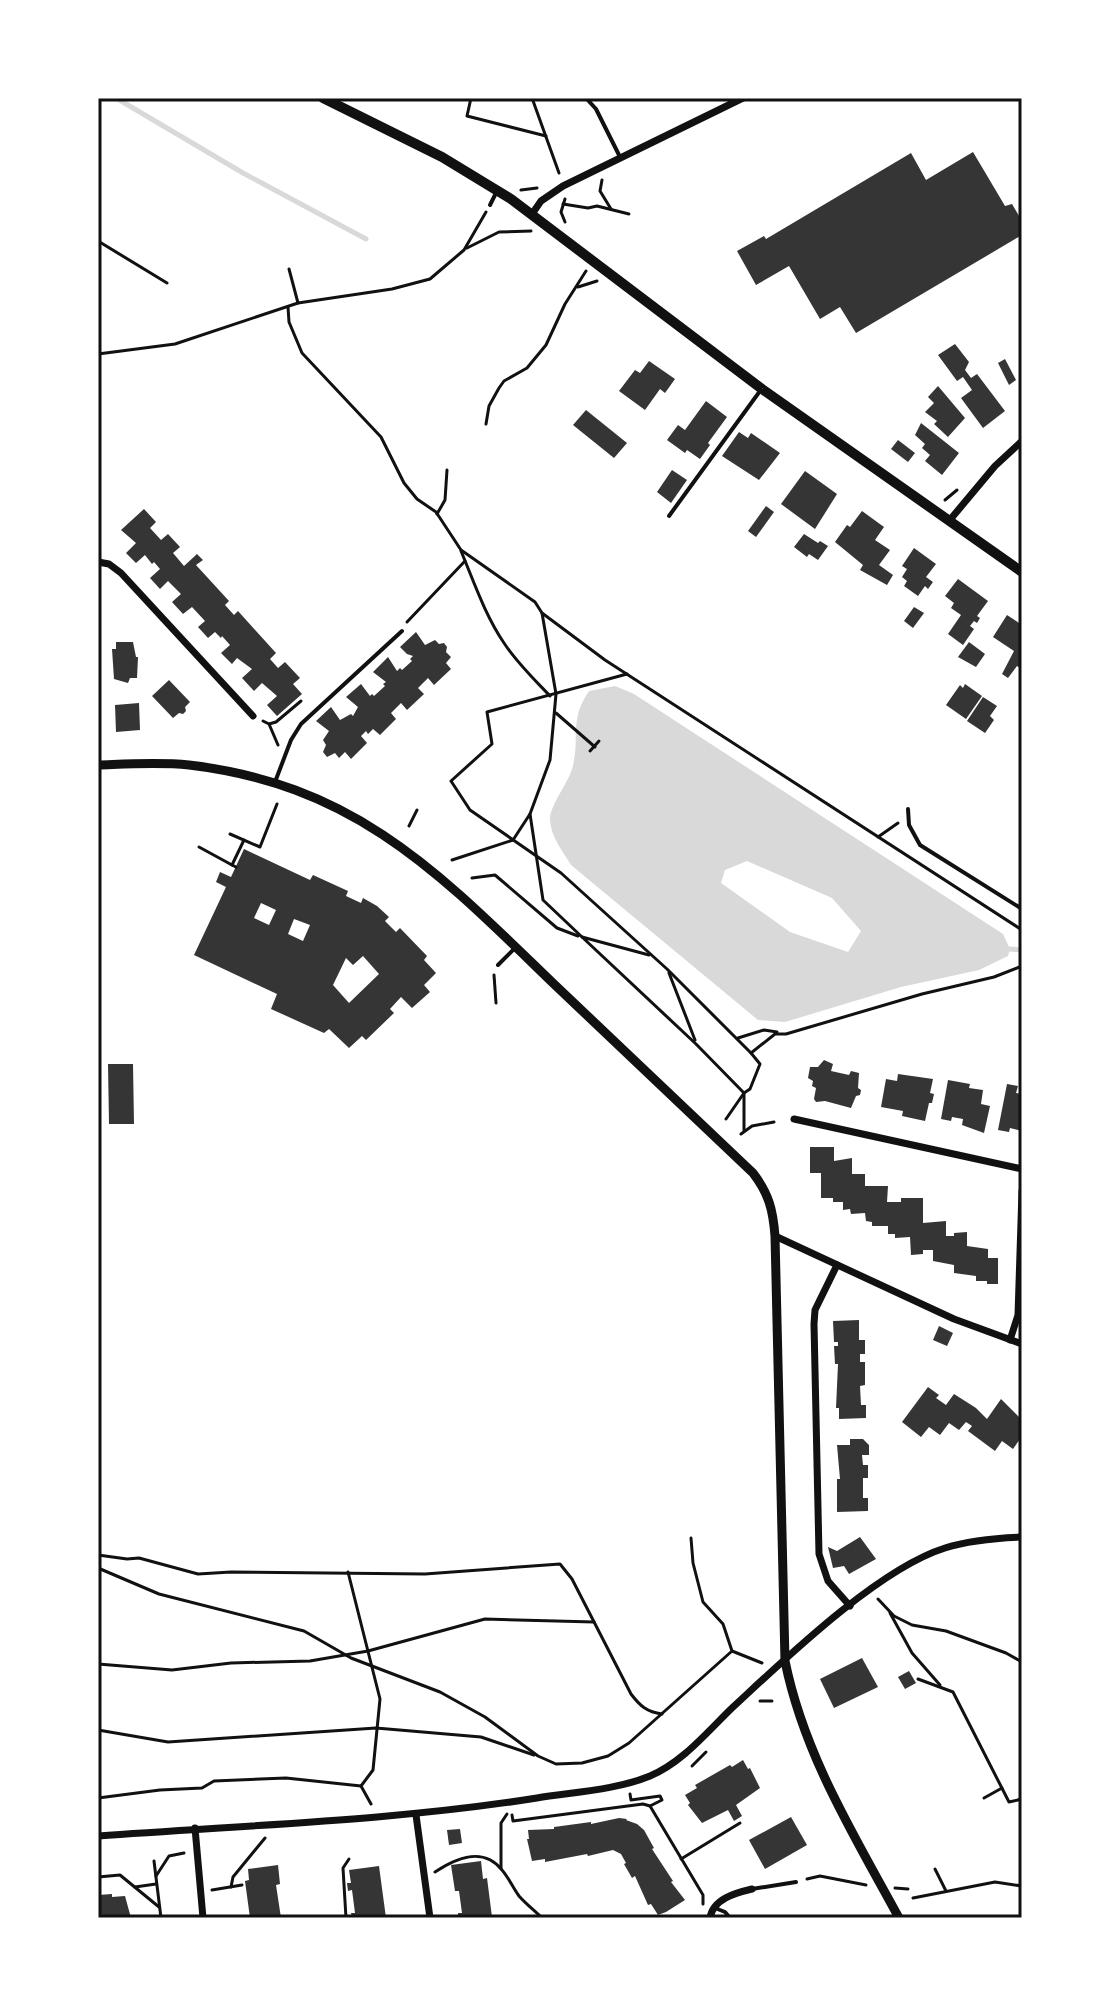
<svg xmlns="http://www.w3.org/2000/svg" width="1120" height="2016" viewBox="0 0 1120 2016" font-family="'IBM Plex Serif',serif">
	<style>
		.water { fill: #d9d9d9; fill-rule: evenodd }
		.lines { fill: none; stroke-linecap: round; stroke-linejoin: round }
		.stream { stroke: #d9d9d9; stroke-width: 5 }
		.building { fill: #353535; fill-rule: evenodd }
		.path { stroke: #111; stroke-width: 3 }
		.service { stroke: #111; stroke-width: 4 }
		.minor { stroke: #111; stroke-width: 7 }
		.tertiary { stroke: #111; stroke-width: 9 }
		.secondary { stroke: #111; stroke-width: 10 }
		.neatline { fill: none; stroke: #111; stroke-width: 3 }
	</style>
	<rect width="100%" height="100%" fill="#fff"/>
	<path class="water" d="M 615,686 L 634,694 L 1003,934 L 1010,949 L 1008,956 L 979,970 L 901,987 L 785,1022 L 758,1020 L 571,865 C 562,850 551,837 550,820 C 549,807 568,783 572,769 C 581,739 568,721 589,691 ZM 747,861 L 832,898 L 861,931 L 848,952 L 790,932 L 721,883 L 725,870 Z"/>
	<g class="lines">
		<g class="stream">
			<polyline points="116,98 243,173 366,239"/>
			<polyline points="1010,949 1022,950"/>
		</g>
	</g>
	<g class="building">
		<polygon points="973,152 1005,206 1012,204 1022,221 1022,235 856,333 840,307 820,319 789,266 756,285 737,251 764,236 766,239 911,153 926,180"/>
		<polygon points="955,344 969,362 965,370 971,378 977,374 1005,411 983,428 961,398 972,390 963,377 957,381 938,355"/>
		<polygon points="1005,359 1016,380 1009,385 998,363"/>
		<polygon points="649,361 675,379 665,393 660,389 645,410 619,391 635,370 640,373"/>
		<polygon points="938,386 965,418 948,437 934,424 937,421 925,412 934,403 928,397"/>
		<polygon points="706,401 727,417 708,443 710,445 700,459 687,450 685,453 667,440 678,425 685,430"/>
		<polygon points="586,410 627,443 614,458 573,425"/>
		<polygon points="921,423 959,453 942,475 925,461 930,455 922,448 925,444 915,435"/>
		<polygon points="739,432 748,438 751,433 780,453 759,480 722,456"/>
		<polygon points="898,440 915,453 908,462 891,449"/>
		<polygon points="672,470 687,480 671,503 657,492"/>
		<polygon points="805,471 837,494 815,529 781,504"/>
		<polygon points="766,506 774,512 756,537 748,531"/>
		<polygon points="144,509 156,522 150,528 161,540 168,534 180,547 173,553 184,566 197,554 203,560 196,565 229,601 225,605 234,615 238,611 276,653 270,659 278,668 285,662 300,678 293,684 302,694 277,716 267,705 277,696 262,683 254,691 242,678 252,669 237,658 232,664 221,653 230,645 222,636 221,638 215,632 208,638 198,627 205,621 192,607 183,614 172,602 181,594 168,581 160,589 150,578 160,569 154,562 152,564 145,555 136,563 126,553 136,543 121,530"/>
		<polygon points="862,511 884,527 875,540 890,550 879,565 893,575 887,585 860,570 863,565 835,542 847,525 850,527"/>
		<polygon points="804,534 818,543 820,541 828,546 818,560 809,554 807,557 794,547"/>
		<polygon points="914,548 936,564 926,577 933,582 928,589 925,586 918,596 904,586 907,581 902,577 907,569 902,566"/>
		<polygon points="958,579 988,601 977,616 980,618 977,623 974,621 970,626 974,629 963,645 948,634 961,615 951,608 954,603 945,596"/>
		<polygon points="914,607 924,613 913,628 904,621"/>
		<polygon points="1007,615 1022,625 1022,664 1020,668 1017,666 1008,678 1002,674 1014,651 993,637"/>
		<polygon points="416,632 425,645 435,640 439,644 444,643 447,647 446,652 451,657 446,663 451,669 434,685 428,678 418,688 424,694 407,710 401,703 391,713 396,719 380,735 373,729 368,734 366,731 361,736 367,743 351,759 345,752 339,758 335,753 327,757 323,752 326,745 323,740 329,731 316,721 331,707 340,720 351,714 353,716 358,707 346,697 361,684 370,696 372,694 374,696 385,686 383,684 386,682 373,672 388,657 397,671 400,668 402,670 412,661 410,659 413,656 407,654 400,647"/>
		<polygon points="116,642 133,642 136,657 138,657 137,678 130,678 128,683 114,679 112,649 116,649"/>
		<polygon points="969,642 985,654 976,667 958,657"/>
		<polygon points="169,680 190,702 185,707 186,711 183,714 179,713 173,718 152,696"/>
		<polygon points="965,684 982,696 966,719 946,705 960,685 963,688"/>
		<polygon points="983,697 997,706 990,716 994,720 985,733 967,721"/>
		<polygon points="139,703 140,730 116,732 115,705"/>
		<path d="M 244,849 L 310,880 L 313,875 L 348,891 L 346,896 L 361,903 L 363,898 L 377,906 L 389,917 L 385,921 L 396,932 L 400,928 L 427,956 L 424,960 L 436,973 L 424,985 L 430,992 L 412,1008 L 401,997 L 390,1009 L 394,1013 L 366,1040 L 362,1036 L 349,1048 L 329,1029 L 324,1033 L 271,1009 L 277,994 L 194,955 L 226,887 L 216,882 L 220,872 L 231,877 ZM 261,903 L 276,910 L 269,925 L 254,918 ZM 294,919 L 310,925 L 303,941 L 288,934 ZM 363,956 L 379,974 L 349,1003 L 333,985 L 346,958 L 353,965 Z"/>
		<polygon points="824,1060 833,1064 831,1071 849,1075 851,1071 859,1073 858,1088 861,1090 860,1095 856,1096 851,1108 825,1101 816,1102 814,1099 816,1088 812,1086 813,1081 808,1078 810,1067 818,1067"/>
		<polygon points="108,1064 133,1064 134,1124 109,1124"/>
		<polygon points="898,1074 933,1079 930,1093 934,1094 932,1103 929,1103 925,1121 902,1116 903,1111 881,1107 886,1079 897,1081"/>
		<polygon points="948,1080 970,1084 969,1088 983,1090 981,1104 990,1106 984,1133 962,1125 963,1119 952,1117 951,1121 941,1119"/>
		<polygon points="1007,1084 1018,1086 1016,1093 1022,1094 1022,1131 1010,1128 1009,1132 998,1130"/>
		<polygon points="810,1147 834,1147 834,1161 852,1158 852,1174 865,1174 865,1186 888,1186 887,1202 901,1202 901,1198 923,1198 923,1223 946,1221 946,1236 954,1236 954,1233 967,1232 967,1246 988,1249 988,1258 998,1258 998,1284 987,1284 987,1281 976,1281 976,1276 954,1273 954,1265 933,1261 933,1250 923,1250 923,1254 911,1255 910,1237 895,1238 895,1234 888,1234 888,1226 872,1226 872,1222 866,1221 865,1213 851,1214 850,1209 843,1210 843,1202 833,1202 833,1198 821,1198 821,1173 810,1173"/>
		<polygon points="859,1320 859,1340 865,1340 865,1354 860,1354 860,1362 865,1362 865,1385 860,1386 861,1405 866,1405 866,1418 839,1419 839,1408 836,1408 838,1364 835,1364 834,1346 838,1346 838,1342 834,1342 833,1321"/>
		<polygon points="939,1326 953,1333 947,1346 933,1340"/>
		<polygon points="928,1387 939,1395 936,1398 946,1405 954,1394 976,1408 987,1419 1001,1399 1019,1417 1022,1413 1022,1436 1013,1449 1002,1441 995,1451 968,1431 972,1426 966,1422 959,1430 949,1423 940,1435 929,1427 921,1437 902,1422"/>
		<polygon points="850,1439 863,1439 869,1445 869,1455 862,1455 863,1465 868,1465 868,1478 863,1478 863,1498 868,1498 868,1511 837,1512 837,1479 840,1479 837,1445 850,1445"/>
		<polygon points="860,1537 876,1559 849,1574 844,1566 833,1568 828,1547 837,1551"/>
		<polygon points="862,1658 878,1687 834,1708 820,1679"/>
		<polygon points="909,1671 916,1683 905,1689 898,1677"/>
		<polygon points="743,1760 748,1769 750,1768 760,1788 736,1805 742,1816 734,1821 728,1810 702,1823 688,1805 690,1803 685,1795 697,1788 695,1785 730,1765 732,1767"/>
		<polygon points="791,1817 807,1845 765,1869 749,1840"/>
		<polygon points="619,1818 627,1819 626,1820 637,1824 644,1830 654,1848 652,1849 673,1881 671,1882 685,1900 666,1912 658,1915 651,1904 648,1905 635,1876 632,1878 624,1864 626,1863 621,1854 613,1850 588,1856 587,1854 545,1862 545,1859 532,1861 527,1839 529,1839 528,1830 554,1829 554,1827 591,1822 591,1824"/>
		<polygon points="460,1829 462,1843 449,1845 447,1830"/>
		<polygon points="481,1861 483,1879 487,1878 492,1917 458,1918 458,1913 462,1913 459,1891 455,1891 451,1865"/>
		<polygon points="278,1865 280,1884 276,1885 281,1918 250,1918 245,1881 249,1880 248,1869"/>
		<polygon points="379,1866 386,1918 352,1918 351,1913 355,1913 352,1890 348,1891 347,1883 351,1883 349,1870"/>
		<polygon points="112,1894 112,1897 125,1896 131,1918 98,1918 98,1895"/>
	</g>
	<g class="lines">
		<g class="path">
			<polyline points="471,98 467,116 546,136"/>
			<polyline points="532,98 559,173"/>
			<polyline points="602,180 600,191 611,209"/>
			<polyline points="521,190 537,188"/>
			<polyline points="563,204 588,208 597,206 629,214"/>
			<polyline points="565,222 561,212 565,199"/>
			<polyline points="98,241 167,283"/>
			<polyline points="467,248 499,232 531,231"/>
			<polyline points="289,269 298,303"/>
			<polyline points="578,287 597,281"/>
			<polyline points="288,307 289,322 302,353 381,437 404,483 417,499 436,512 461,550 535,602 542,613 556,694 550,760 530,814 513,840 452,860"/>
			<polyline points="98,354 175,344 298,303 392,289 430,279 464,250 486,212"/>
			<polyline points="486,424 489,406 499,388 504,381 527,368 546,345 565,304 586,271"/>
			<polyline points="945,500 957,490"/>
			<polyline points="437,514 445,500 447,470"/>
			<path d="M 461,551 C 474,582 485,615 504,643 C 517,663 534,679 550,696"/>
			<polyline points="542,613 605,660 1022,930"/>
			<polyline points="407,622 465,561"/>
			<polyline points="627,674 487,712 492,744 451,781 470,810 561,873 667,969 751,1053"/>
			<polyline points="556,713 595,747"/>
			<polyline points="263,721 269,724 278,745"/>
			<polyline points="269,724 276,722 301,701"/>
			<polyline points="590,751 599,741"/>
			<polyline points="530,814 543,900 582,937"/>
			<polyline points="409,826 417,810"/>
			<polyline points="230,834 260,847 277,804"/>
			<polyline points="878,837 898,823"/>
			<polyline points="199,847 232,865"/>
			<polyline points="236,867 232,865 244,840"/>
			<polyline points="472,878 495,875 557,928 578,936"/>
			<polyline points="649,955 582,937 696,1044 744,1093 744,1130"/>
			<polyline points="669,973 695,1040"/>
			<polyline points="494,975 496,1003"/>
			<polyline points="738,1038 764,1030 777,1032"/>
			<polyline points="726,1119 744,1093 750,1089 760,1064 751,1053 775,1034 786,1034 922,994 994,977 1022,966"/>
			<polyline points="741,1134 752,1126 774,1122"/>
			<polyline points="691,1538 693,1563 703,1602 723,1624 732,1651"/>
			<path d="M 98,1555 L 127,1559 L 139,1558 L 198,1574 L 231,1572 L 425,1574 L 560,1564 L 572,1579 L 631,1694 C 640,1706 647,1712 662,1714"/>
			<polyline points="98,1568 159,1594 304,1631 351,1658 440,1692 485,1717 538,1756 556,1764 582,1763 608,1756 629,1743 732,1651 762,1663"/>
			<polyline points="348,1572 380,1699 373,1770 361,1786 371,1804"/>
			<polyline points="878,1599 894,1616 912,1625 946,1631 1006,1653 1022,1662"/>
			<polyline points="890,1613 912,1653 940,1685"/>
			<polyline points="98,1664 172,1670 231,1663 310,1661 368,1651 485,1619 594,1622"/>
			<polyline points="918,1679 953,1692 1009,1802 1022,1799"/>
			<polyline points="760,1701 772,1701"/>
			<polyline points="98,1730 168,1742 376,1728 481,1737 534,1755"/>
			<polyline points="692,1766 706,1752"/>
			<polyline points="630,1794 631,1800 660,1796 662,1800 650,1806"/>
			<polyline points="98,1798 160,1790 202,1788 214,1781 286,1778 361,1786"/>
			<polyline points="984,1798 1002,1788"/>
			<polyline points="512,1815 513,1821 643,1804 650,1806 703,1895 703,1904"/>
			<polyline points="681,1859 740,1823"/>
			<polyline points="154,1861 161,1918"/>
			<polyline points="501,1868 501,1823 507,1814"/>
			<polyline points="935,1869 946,1891"/>
			<path d="M 435,1872 C 456,1858 483,1846 502,1870 C 509,1878 513,1888 519,1896 C 526,1904 535,1911 542,1918"/>
			<polyline points="156,1876 169,1856 184,1853"/>
			<polyline points="98,1877 120,1875 159,1907"/>
			<polyline points="807,1879 820,1876 866,1885"/>
			<polyline points="135,1887 156,1884"/>
			<polyline points="231,1887 233,1877 265,1838"/>
			<polyline points="895,1888 908,1889"/>
			<polyline points="212,1890 242,1885"/>
			<polyline points="913,1898 995,1882 1022,1886"/>
			<polyline points="346,1918 343,1868 349,1859"/>
		</g>
		<g class="service">
			<polyline points="489,98 507,98"/>
			<polyline points="586,98 596,109 620,157"/>
			<polyline points="490,205 496,193"/>
			<polyline points="669,516 760,391"/>
			<polyline points="275,782 291,740 301,724 402,631"/>
			<polyline points="908,809 909,825 920,845 1022,909"/>
			<polyline points="498,965 516,947"/>
			<polyline points="752,1889 796,1882"/>
			<polyline points="715,1908 725,1912 730,1918"/>
		</g>
		<g class="minor">
			<polyline points="532,214 541,201 563,186 743,98"/>
			<polyline points="949,521 995,466 1022,441"/>
			<polyline points="98,562 109,564 121,573 253,716"/>
			<polyline points="794,1119 1022,1169"/>
			<polyline points="775,1236 954,1319 1022,1344"/>
			<polyline points="837,1265 815,1310 814,1324 819,1554 828,1581 850,1606"/>
			<polyline points="1010,1340 1018,1315 1022,1191"/>
			<polyline points="416,1815 430,1918"/>
			<polyline points="195,1828 203,1918"/>
			<path d="M 98,1836 C 245,1825 392,1821 537,1798 C 574,1792 616,1790 650,1776 C 683,1762 707,1732 733,1707 C 785,1659 878,1569 945,1548 C 970,1540 995,1538 1022,1537"/>
			<path d="M 710,1918 C 713,1899 735,1893 752,1889"/>
		</g>
		<path class="tertiary" d="M 98,765 C 128,764 159,762 189,765 C 357,785 440,874 555,985 C 621,1048 687,1110 753,1173 C 769,1194 773,1210 775,1236 L 785,1661 C 804,1755 854,1835 899,1918"/>
		<polyline class="secondary" points="323,98 442,157 511,199 762,389 1022,572"/>
	</g>
	<rect width="1120" height="2016" fill="none" stroke="#ffffff" stroke-width="200"/>
	<rect x="100" y="100" width="920" height="1816" class="neatline"/>
</svg>
